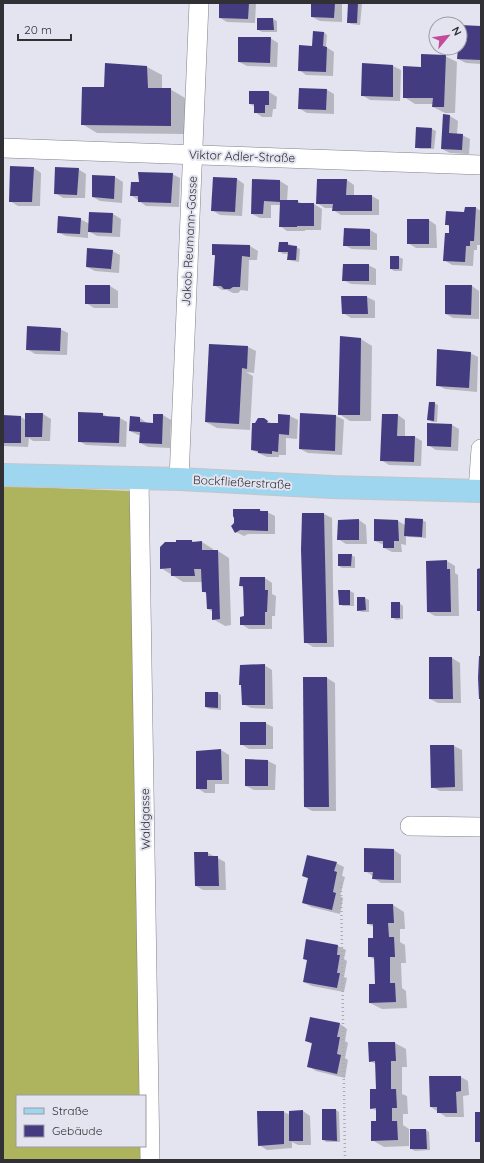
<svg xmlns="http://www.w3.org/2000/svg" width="484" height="1163" viewBox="0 0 484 1163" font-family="Quicksand,sans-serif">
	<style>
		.forest { fill: #aeb35d }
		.shadow { fill: #0003 }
		.building { fill: #443c80 }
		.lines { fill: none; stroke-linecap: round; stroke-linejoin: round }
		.minor-casing { stroke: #81818b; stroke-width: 20 }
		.major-casing { stroke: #c5c5c6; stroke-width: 24 }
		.path { stroke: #ababb5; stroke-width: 2.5; stroke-dasharray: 1 3; stroke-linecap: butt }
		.minor { stroke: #fff; stroke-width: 19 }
		.major { stroke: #9fd6ef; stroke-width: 22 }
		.labels { text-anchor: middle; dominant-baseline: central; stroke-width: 4; stroke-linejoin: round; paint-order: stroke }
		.street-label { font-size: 12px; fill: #303035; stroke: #e4e4f0 }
	</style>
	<rect width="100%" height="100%" fill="#e4e4f0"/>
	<polygon class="forest" points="3,486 132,491 142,1096 17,1096 17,1146 143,1146 143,1160 3,1160"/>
	<g class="shadow">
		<polygon points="220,3 256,3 255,23 227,22 220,18"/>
		<polygon points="313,3 342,3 342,22 320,21 312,17"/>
		<polygon points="349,3 359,3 362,4 360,25 351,24 348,22"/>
		<polygon points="273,19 277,21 277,32 262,32 258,30"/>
		<polygon points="481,27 481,64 466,63 458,59 459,48 460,48 460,32"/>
		<polygon points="324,32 327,35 326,47 334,52 333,76 306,75 299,70 313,47"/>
		<polygon points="270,38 278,43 277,67 247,66 239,62"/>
		<polygon points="445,56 457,62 455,113 445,113 433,107 434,104 415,104 404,97 422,68"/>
		<polygon points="363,64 393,66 401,70 400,101 370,100 362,95"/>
		<polygon points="147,67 162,75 162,89 170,89 185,98 185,134 97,133 82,124 105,88"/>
		<polygon points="327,90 334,94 334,114 307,113 300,109"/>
		<polygon points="269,92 277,97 276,109 273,109 272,117 262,117 255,112 255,107 250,104"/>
		<polygon points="444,116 450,116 458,121 457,134 462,135 470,139 469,154 450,153 442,149"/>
		<polygon points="417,128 432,129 436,131 434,149 420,149 416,147"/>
		<polygon points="34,168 41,173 40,206 18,206 10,201"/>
		<polygon points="78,169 86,174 85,198 63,198 55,193"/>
		<polygon points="172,174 180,178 179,207 146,206 131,195 140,183"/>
		<polygon points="93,176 115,177 123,182 122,203 100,201 93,197"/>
		<polygon points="237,179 244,184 242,216 220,215 212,210"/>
		<polygon points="347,180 354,185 354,196 372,196 379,200 379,215 341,215 333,210 333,208 325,208 317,203"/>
		<polygon points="280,181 288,186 287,201 298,201 302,204 314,204 322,209 321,230 305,230 305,231 287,231 280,226 280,205 271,205 271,218 260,218 252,214"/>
		<polygon points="476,208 481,211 481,245 477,245 477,250 474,250 473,266 452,265 444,260 449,234 450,227 446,224"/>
		<polygon points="90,213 113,214 121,219 120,237 97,236 88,231 88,238 66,236 58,232 80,219 90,224"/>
		<polygon points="429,220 436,225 437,248 416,248 408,243"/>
		<polygon points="370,230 377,234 377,250 352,249 344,245"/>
		<polygon points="287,243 300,249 299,262 292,261 288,259 289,254 283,254 279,251"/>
		<polygon points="213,245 250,246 258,251 257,260 249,260 248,291 241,290 238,293 233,293 227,290 222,290 214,285 216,256 213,255"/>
		<polygon points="112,251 120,255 119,273 95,271 87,267"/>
		<polygon points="391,257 399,257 403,259 402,271 394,271 391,269"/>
		<polygon points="368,265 376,269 376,285 351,284 343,280"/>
		<polygon points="86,286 110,286 118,291 118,308 94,308 86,303"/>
		<polygon points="472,286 479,291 479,319 453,318 446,314"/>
		<polygon points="342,297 367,297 375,301 375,318 351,318 343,313"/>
		<polygon points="60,329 68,333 67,355 35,354 27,349"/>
		<polygon points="361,339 372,346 371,421 350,421 339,414"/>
		<polygon points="248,347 256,351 254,373 246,372 253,376 250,430 217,428 206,422"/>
		<polygon points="470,353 478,357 477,392 445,389 437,385"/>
		<polygon points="434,403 438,405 437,422 432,422 428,419"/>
		<polygon points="43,414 51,419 50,441 33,441 29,438 28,447 3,446 3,416 21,417 26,420"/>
		<polygon points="103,414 108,417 120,418 127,422 126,447 86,445 79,441"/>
		<polygon points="301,414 336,416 344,420 342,455 308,453 300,449"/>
		<polygon points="154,415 163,415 171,420 170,448 148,447 140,443 141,435 138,435 130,431 140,418 147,423 153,424"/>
		<polygon points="398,415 405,420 405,437 415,437 422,441 421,466 389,465 381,460"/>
		<polygon points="290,416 298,420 297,439 286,438 286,455 279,455 279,457 267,457 252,450 263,419 273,424 279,424"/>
		<polygon points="452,425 459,429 458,451 436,450 428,445"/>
		<polygon points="260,510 264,512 267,512 275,516 275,534 248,534 244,536 236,532"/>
		<polygon points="303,514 324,514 332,518 334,647 313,647 305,642"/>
		<polygon points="359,520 366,525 367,544 346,544 338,539"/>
		<polygon points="375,520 398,521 405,525 422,520 426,522 426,538 409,537 406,536 406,545 401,544 402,552 392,552 384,548 384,545 375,541"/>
		<polygon points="177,541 192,541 196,543 202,542 213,549 213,551 218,551 229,558 231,625 225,626 213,619 213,612 208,609 207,594 203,591 203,582 183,582 161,568 177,543"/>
		<polygon points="351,555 355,557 355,568 342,568 339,566"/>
		<polygon points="447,561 455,566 455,573 458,575 459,616 435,616 428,612"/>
		<polygon points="265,578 272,583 272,594 276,596 275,616 272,616 272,629 249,629 241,624 245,617 244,588 240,586"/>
		<polygon points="350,591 354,593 354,606 343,606 340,604"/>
		<polygon points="358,598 365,598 369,600 369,612 362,612 358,610"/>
		<polygon points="399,603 403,606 403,619 396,620 392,617"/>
		<polygon points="452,658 460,663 461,703 438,703 430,699"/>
		<polygon points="264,665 272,670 273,709 251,708 243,704"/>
		<polygon points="327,678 335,683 336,811 312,811 305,807"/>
		<polygon points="218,693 221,695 221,710 210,709 206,707"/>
		<polygon points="265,723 273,727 273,749 249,749 241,744"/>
		<polygon points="454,746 462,750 463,791 440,791 432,787"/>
		<polygon points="221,750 229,755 229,784 215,784 215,793 205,793 197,788 197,752"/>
		<polygon points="246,760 268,761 276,765 275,790 254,790 246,786"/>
		<polygon points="394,850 401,855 401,883 381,883 373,878 373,876 365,871"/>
		<polygon points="208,853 225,862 226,890 203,890 196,886"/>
		<polygon points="336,863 344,867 342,876 345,877 340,896 343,898 340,914 311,907 304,903 309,879 303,876"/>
		<polygon points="393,905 404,912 405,929 400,929 400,942 405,945 406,963 401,963 402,988 406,991 407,1008 382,1009 370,1003 376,985 375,960 369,956 374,939 374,927 368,924"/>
		<polygon points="307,940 338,946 346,950 344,959 347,961 344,977 347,978 344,992 312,986 304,982 308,961 304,958"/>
		<polygon points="340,1024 347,1029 345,1041 348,1043 345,1058 348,1060 345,1078 316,1071 308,1066 312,1044 306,1041"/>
		<polygon points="395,1043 406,1049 407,1067 402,1067 402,1094 407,1096 408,1114 403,1114 403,1125 409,1129 409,1146 384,1147 372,1140 377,1122 377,1111 371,1108 377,1090 376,1064 370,1061"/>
		<polygon points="461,1077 468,1081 469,1095 463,1096 464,1117 446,1117 431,1107"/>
		<polygon points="336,1110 339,1112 340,1142 326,1142 323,1139"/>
		<polygon points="303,1111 310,1116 311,1145 298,1145 292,1142 292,1148 267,1150 259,1145 284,1112 290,1115"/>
		<polygon points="426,1130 429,1132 430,1150 415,1151 411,1149"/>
	</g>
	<g class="building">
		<polygon points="219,3 249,3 248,19 219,18"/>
		<polygon points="311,3 335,3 334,18 311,17"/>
		<polygon points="348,3 358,3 357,23 347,23"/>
		<polygon points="257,18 273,18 274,30 257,30"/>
		<polygon points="460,25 481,26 481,60 457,59 458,48 460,48"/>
		<polygon points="313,31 324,32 323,46 327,47 326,72 298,71 299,45 312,46"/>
		<polygon points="238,37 271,37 270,63 238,62"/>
		<polygon points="421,54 446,55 444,107 432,107 433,98 403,98 403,66 421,67"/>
		<polygon points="105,63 147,66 148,88 171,88 171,126 81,125 82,87 104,87"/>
		<polygon points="362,63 393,65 393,97 361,96"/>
		<polygon points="299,88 327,89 326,110 298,109"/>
		<polygon points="249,91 269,91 269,105 265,105 265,113 254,113 254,104 249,104"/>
		<polygon points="443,114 450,115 449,133 463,134 462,150 441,149"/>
		<polygon points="416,127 432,128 431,148 415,148"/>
		<polygon points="10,166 34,167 32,202 9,202"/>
		<polygon points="55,167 79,168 77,195 54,194"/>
		<polygon points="138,172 173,173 171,203 138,202 138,196 130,196 131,182 139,182"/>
		<polygon points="92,175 115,176 114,199 92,197"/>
		<polygon points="213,177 237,178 235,212 211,211"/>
		<polygon points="252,179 280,180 280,200 298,200 298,203 314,203 314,226 297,226 297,227 279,227 280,202 264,201 263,214 251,214"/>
		<polygon points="317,179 347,179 346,195 372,195 372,211 332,211 333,204 316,204"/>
		<polygon points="465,207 476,207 474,241 470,241 470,246 466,246 465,262 443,261 445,233 449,233 449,225 445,225 446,211 464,212"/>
		<polygon points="89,212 113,213 112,233 88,232"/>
		<polygon points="58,216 81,218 80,234 57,233"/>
		<rect x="407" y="219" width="22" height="25"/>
		<polygon points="344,228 370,229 370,246 343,246"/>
		<polygon points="279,242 288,242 288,245 297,246 296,260 287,260 288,252 278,252"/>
		<polygon points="212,244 250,245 250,257 242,256 240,287 233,287 230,289 224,289 221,286 213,286 215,255 212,255"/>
		<polygon points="87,248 113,250 111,269 86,267"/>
		<rect x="390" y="256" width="9" height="13"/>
		<polygon points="343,264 369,264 369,281 342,281"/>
		<rect x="85" y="285" width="25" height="19"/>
		<polygon points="445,285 472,285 471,315 445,314"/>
		<polygon points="341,296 367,296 368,314 342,314"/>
		<polygon points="27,326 61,328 60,351 26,350"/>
		<polygon points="340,336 361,338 360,415 338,415"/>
		<polygon points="209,344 248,346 247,369 242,368 239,424 205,422"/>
		<polygon points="437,349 471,352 469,388 436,386"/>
		<polygon points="429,402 435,402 434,421 427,420"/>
		<polygon points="78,412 103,413 103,416 120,417 119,443 78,442"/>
		<polygon points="25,413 43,413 42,437 25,437"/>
		<polygon points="300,413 336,415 335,451 299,449"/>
		<polygon points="153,414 163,414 162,444 139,443 140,432 129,431 130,416 140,417 140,422 153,423"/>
		<polygon points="278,414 290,415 289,435 279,434 278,452 272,451 272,454 258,453 258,451 251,450 252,423 255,423 258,418 264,418 268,421 267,423 278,423"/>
		<polygon points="382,414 398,414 397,436 415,436 414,462 380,461"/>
		<polygon points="3,415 21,416 21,443 3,443"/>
		<polygon points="427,423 452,424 451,447 427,446"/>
		<polygon points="233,509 260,509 260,511 268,511 268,531 240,530 235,533 231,526 234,523 234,518 233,516"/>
		<polygon points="302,513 324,513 327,643 304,643 301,550"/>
		<polygon points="405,518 423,519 422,537 404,536"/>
		<polygon points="359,519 359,540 337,540 338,520"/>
		<polygon points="374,519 398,520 399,541 394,541 394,548 383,548 383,541 374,541"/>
		<polygon points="176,540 192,540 192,542 202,541 202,550 218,550 220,619 212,620 212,609 207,609 206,592 202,592 201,569 194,569 195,576 171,576 171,568 160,569 160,547 165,542 176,542"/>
		<polygon points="338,554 352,554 351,566 338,566"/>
		<polygon points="447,560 447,569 450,569 451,612 427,612 426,561"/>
		<polygon points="481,568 481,611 477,611 477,569"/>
		<polygon points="240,577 265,577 265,590 268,590 267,612 265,612 265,625 240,625 240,617 244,616 243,586 239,586"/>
		<polygon points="338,590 350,590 350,605 339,605"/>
		<polygon points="357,597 365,597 366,610 357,611"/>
		<rect x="391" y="602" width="9" height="16"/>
		<polygon points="479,656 481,656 481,699 479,699 478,678"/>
		<polygon points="429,657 452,657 453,699 429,699"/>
		<polygon points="265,664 265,705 242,705 241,685 239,685 240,665"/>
		<polygon points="303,677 327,677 329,807 304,807"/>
		<polygon points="205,692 218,692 218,708 205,707"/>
		<rect x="240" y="722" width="26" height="23"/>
		<polygon points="430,745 454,745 455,787 431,788"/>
		<polygon points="221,749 222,780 207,780 207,789 196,789 196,751"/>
		<polygon points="245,759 268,760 268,786 245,786"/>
		<polygon points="364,848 394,849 394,880 372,879 373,872 364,872"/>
		<polygon points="194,852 208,852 208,856 218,856 219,886 195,886"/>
		<polygon points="307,855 337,862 334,871 337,872 333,892 336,893 332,910 302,903 308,878 302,876"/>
		<polygon points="367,904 393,904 394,923 388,923 389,937 394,937 395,957 390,957 390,983 395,983 396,1002 369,1003 369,984 375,984 374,957 368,957 368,938 373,938 373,924 367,924"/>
		<polygon points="306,939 338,945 337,955 340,955 337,973 340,973 337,988 303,982 307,960 303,959"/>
		<polygon points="310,1017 340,1023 337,1037 340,1037 337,1054 341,1055 337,1074 307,1067 312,1043 305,1041"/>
		<polygon points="368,1042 395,1042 396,1061 391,1061 391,1089 396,1089 397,1108 392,1108 392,1121 397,1121 398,1140 371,1141 371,1121 376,1121 376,1108 370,1109 370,1089 376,1089 375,1061 369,1062"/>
		<polygon points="429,1076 461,1076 461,1091 456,1092 457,1113 437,1113 437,1107 430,1107"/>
		<polygon points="322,1109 336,1109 337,1141 322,1140"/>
		<polygon points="303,1110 303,1141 289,1141 289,1111"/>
		<polygon points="257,1111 284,1111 284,1144 258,1146"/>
		<rect x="475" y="1112" width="6" height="30"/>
		<polygon points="410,1129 426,1129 427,1149 410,1149"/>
	</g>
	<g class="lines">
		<g class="minor-casing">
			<g id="minor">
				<polyline points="3,148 481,165"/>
				<polyline points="139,478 150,1160"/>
				<polyline points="179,479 199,3"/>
				<polyline points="478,491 481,449"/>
				<polyline points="410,826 481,827"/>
			</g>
		</g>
		<g class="major-casing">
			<polyline id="major" points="3,475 179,479 332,487 481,491"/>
		</g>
		<polyline class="path" points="341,883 345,1160"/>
		<use href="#minor" class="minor"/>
		<use href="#major" class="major"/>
	</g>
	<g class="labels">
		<g class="street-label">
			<text transform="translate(242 156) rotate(2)">Viktor Adler-Straße</text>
			<text transform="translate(189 241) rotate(-87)">Jakob Reumann-Gasse</text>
			<text transform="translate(242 482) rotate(3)">Bockfließerstraße</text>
			<text transform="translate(145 819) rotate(-91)">Waldgasse</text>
		</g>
	</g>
	<rect width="484" height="1163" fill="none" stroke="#303035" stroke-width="8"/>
	<rect x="16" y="1095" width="130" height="52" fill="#e4e4f0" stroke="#9c9ca5"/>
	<rect x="24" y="1108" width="20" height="6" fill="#9fd6ef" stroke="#9c9ca5"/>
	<text x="52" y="1115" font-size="12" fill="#303035">Straße</text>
	<rect x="24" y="1125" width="20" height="12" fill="#443c80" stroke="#9c9ca5"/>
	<text x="52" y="1135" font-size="12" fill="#303035">Gebäude</text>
	<g transform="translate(448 36) rotate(61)"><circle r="19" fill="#e4e4f0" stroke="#9c9ca5"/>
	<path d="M0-3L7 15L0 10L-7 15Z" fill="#c44a9c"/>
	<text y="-6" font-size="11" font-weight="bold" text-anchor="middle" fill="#303035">N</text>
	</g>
	<path d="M18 34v6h53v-6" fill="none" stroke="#303035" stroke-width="2"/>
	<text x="24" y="34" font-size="12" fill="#303035" stroke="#e4e4f0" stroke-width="3" paint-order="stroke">20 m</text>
</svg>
